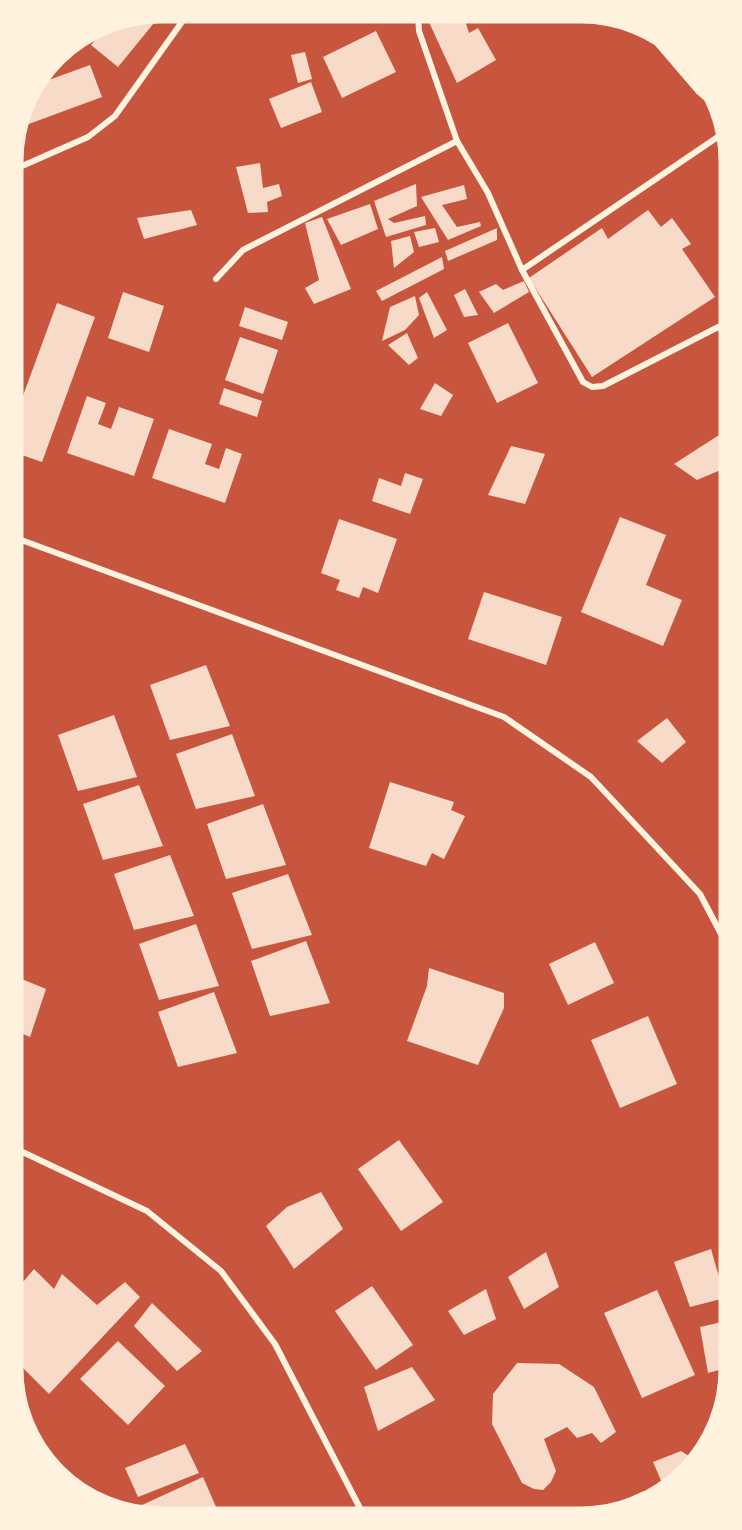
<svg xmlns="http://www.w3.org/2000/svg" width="742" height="1530" font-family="'Golos Text',sans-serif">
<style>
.building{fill:#f7dbc8}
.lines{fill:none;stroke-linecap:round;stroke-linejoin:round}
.minor{stroke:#fff3e0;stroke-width:6}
.rim{fill:none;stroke:#fff3e0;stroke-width:3}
</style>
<rect width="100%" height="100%" fill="#c8553d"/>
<!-- building -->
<g class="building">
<polygon points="163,12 118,67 91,45 110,22"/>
<polygon points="441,14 463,14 469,33 478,28 496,60 457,83 428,20"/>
<polygon points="376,31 396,72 342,98 323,57"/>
<polygon points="305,52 312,79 298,83 291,55"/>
<polygon points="90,65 102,97 18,128 28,95 35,85"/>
<polygon points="311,82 322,112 281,128 269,99"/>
<polygon points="260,163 263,188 279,184 282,196 267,202 268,212 248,213 236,167"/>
<polygon points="416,184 417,206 388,219 394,223 425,216 426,225 386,237 374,201"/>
<polygon points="464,185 467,199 442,205 457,227 480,222 481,226 448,240 421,197"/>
<polygon points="370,204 378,229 341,245 327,219"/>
<polygon points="191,210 197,225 144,239 137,218"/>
<polygon points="648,210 661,227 672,218 691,244 682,249 715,297 592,377 529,278 602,228 608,239"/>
<polygon points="322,217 351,289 314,304 305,288 319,280 305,223"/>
<polygon points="435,228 439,242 419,247 414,232"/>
<polygon points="497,228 497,240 448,261 445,251"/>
<polygon points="410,236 414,252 394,268 391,241"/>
<polygon points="442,257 444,269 382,301 376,291"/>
<polygon points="524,281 529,292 494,313 479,292 496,284 503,290"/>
<polygon points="465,289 478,315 464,317 454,295"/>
<polygon points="123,292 164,306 149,352 108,338"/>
<polygon points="427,292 447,330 434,338 419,298"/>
<polygon points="415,296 419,315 405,330 382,341 390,307"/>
<polygon points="57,303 95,317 42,462 13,452 13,423"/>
<polygon points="245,307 288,322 282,340 239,326"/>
<polygon points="508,323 538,383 497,403 468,343"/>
<polygon points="407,333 418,358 409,365 388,345"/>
<polygon points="240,337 278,350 263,394 225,380"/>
<polygon points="435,383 453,395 441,416 420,409"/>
<polygon points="224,388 262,401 257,417 219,404"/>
<polygon points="87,396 106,403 98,424 111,429 119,407 154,419 134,476 67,453"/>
<polygon points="730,428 730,466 697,480 674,464"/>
<polygon points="169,429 212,444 205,464 219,469 226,448 242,454 225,503 152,478"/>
<polygon points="511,446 545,454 525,504 488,495"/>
<polygon points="405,473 423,479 410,514 372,501 379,478 401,486"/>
<polygon points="620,517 666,535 646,585 682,600 663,646 581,612"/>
<polygon points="339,519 397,539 378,593 363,587 359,598 336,590 340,580 321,573"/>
<polygon points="484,592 562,617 546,665 468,639"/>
<polygon points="206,665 230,726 170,740 150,685"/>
<polygon points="114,715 137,777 78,791 58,735"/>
<polygon points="667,718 686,742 662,763 637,741"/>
<polygon points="232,734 255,796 196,809 176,754"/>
<polygon points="390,782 454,802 451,810 465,816 444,859 432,853 426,866 369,848"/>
<polygon points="139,785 163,846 103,860 83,804"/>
<polygon points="263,804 286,865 226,879 207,824"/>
<polygon points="170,855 194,916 134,930 114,874"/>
<polygon points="288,874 312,935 252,949 232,893"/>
<polygon points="196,924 219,986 159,1000 139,944"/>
<polygon points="306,941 330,1003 270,1016 251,961"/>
<polygon points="595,942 614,983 568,1005 549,964"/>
<polygon points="429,968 504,993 504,1008 478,1065 407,1041 427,986"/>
<polygon points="12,975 46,989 30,1037 12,1029"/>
<polygon points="214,992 237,1053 178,1067 158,1012"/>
<polygon points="648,1016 677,1084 620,1108 591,1040"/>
<polygon points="399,1140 443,1202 401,1231 358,1169"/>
<polygon points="321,1192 343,1229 294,1269 266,1226 287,1207"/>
<polygon points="711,1249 725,1298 690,1307 674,1262"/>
<polygon points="546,1252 559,1287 524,1309 508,1277"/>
<polygon points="34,1269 54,1289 62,1274 97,1305 125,1282 140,1297 49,1394 12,1357 12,1347 18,1338 12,1332 12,1295"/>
<polygon points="372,1286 413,1345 376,1370 335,1311"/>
<polygon points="486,1289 496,1319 464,1335 448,1311"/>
<polygon points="657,1290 695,1375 642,1398 604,1313"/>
<polygon points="152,1303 202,1351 177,1371 134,1326"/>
<polygon points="730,1320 730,1367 708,1373 700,1327"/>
<polygon points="118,1341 165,1386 128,1425 80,1379"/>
<polygon points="517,1363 559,1364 594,1387 616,1432 601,1443 592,1433 577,1438 567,1427 544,1439 556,1471 551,1482 543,1490 534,1489 522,1483 492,1424 493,1394"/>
<polygon points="412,1367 435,1400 378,1431 364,1387"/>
<polygon points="185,1444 199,1473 138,1497 125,1468"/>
<polygon points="681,1451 689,1456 690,1466 663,1485 653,1462"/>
<polygon points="203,1477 220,1516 147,1517 142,1505"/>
<polygon points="644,1491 647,1497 628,1510 599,1511"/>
</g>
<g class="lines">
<!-- minor -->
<g class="minor">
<polyline points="418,14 419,31 457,141 488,193 522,270 583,382 592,387 603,386 730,321"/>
<polyline points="651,36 699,92 719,109"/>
<polyline points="13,170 88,137 115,116 189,12"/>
<polyline points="522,270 725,132"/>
<polyline points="216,279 243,250 457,141"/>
<polyline points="13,537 504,717 591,777 700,894 730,951"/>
<polyline points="12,1147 147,1211 221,1271 275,1344 363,1514"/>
</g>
</g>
<!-- crop -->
<path d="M0 0H742V1530H0ZM161 22H581A139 139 0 0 1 720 161V1369A139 139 0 0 1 581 1508H161A139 139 0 0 1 22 1369V161A139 139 0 0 1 161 22Z" fill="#fff3e0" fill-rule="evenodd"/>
<path class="rim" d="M161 22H581A139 139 0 0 1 720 161V1369A139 139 0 0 1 581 1508H161A139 139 0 0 1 22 1369V161A139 139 0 0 1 161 22Z"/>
</svg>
